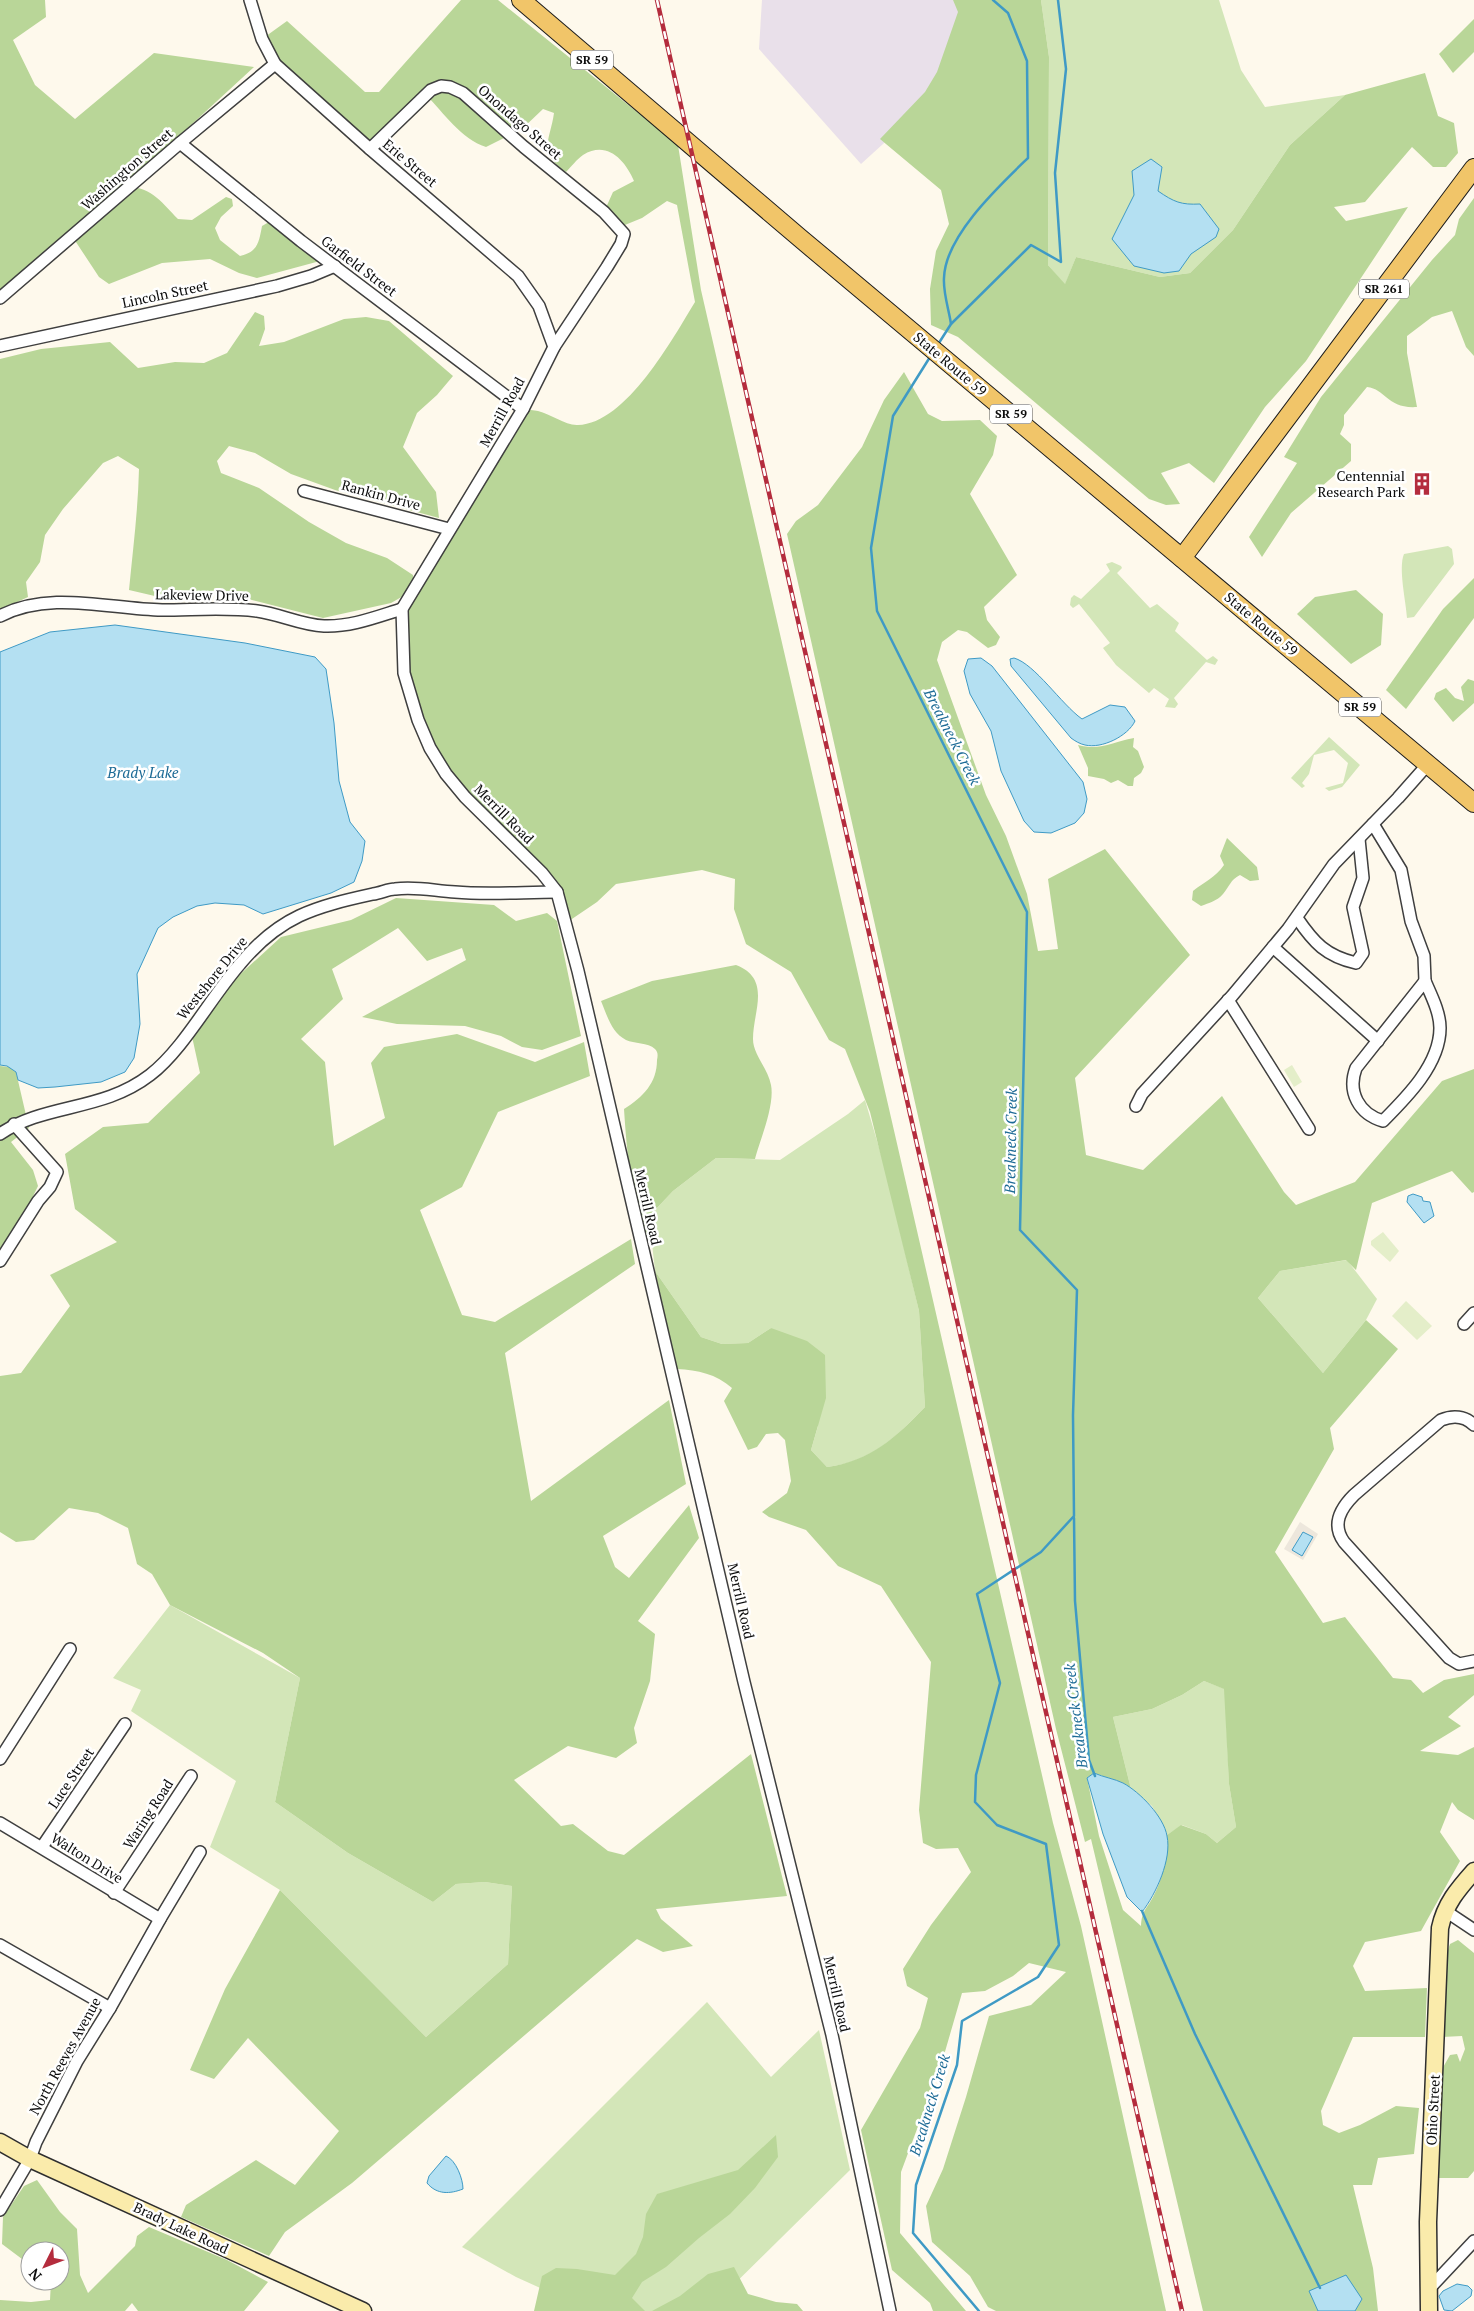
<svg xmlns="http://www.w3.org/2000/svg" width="1474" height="2311" font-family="'PT Serif',serif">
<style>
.industrial{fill:#e9e0ea}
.green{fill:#d3e6b8}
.forest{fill:#b9d698;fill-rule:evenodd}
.pitch{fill:#e4eec9}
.plaza{fill:#ede7dc}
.water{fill:#b4e0f2;stroke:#3f9ac5}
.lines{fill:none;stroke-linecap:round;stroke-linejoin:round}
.stream{stroke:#3f9ac5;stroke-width:2.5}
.street-casing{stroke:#3f3f3f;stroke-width:14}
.secondary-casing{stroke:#2e2e2e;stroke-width:19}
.primary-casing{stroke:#1d1d1d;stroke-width:20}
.street{stroke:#fff;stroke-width:11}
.secondary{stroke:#faebab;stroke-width:16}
.primary{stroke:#f1c569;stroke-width:18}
.rail-casing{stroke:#b42c3d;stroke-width:4.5}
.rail{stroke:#fff;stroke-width:2.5;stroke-dasharray:8;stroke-linecap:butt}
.labels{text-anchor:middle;stroke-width:5;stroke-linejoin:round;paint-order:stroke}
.shield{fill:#fff;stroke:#555;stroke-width:1}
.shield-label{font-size:12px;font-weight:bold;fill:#0c0c0c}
.street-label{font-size:14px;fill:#0c0c0c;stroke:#fff}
.poi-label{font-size:14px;fill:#0c0c0c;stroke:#fff;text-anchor:end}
.water-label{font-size:15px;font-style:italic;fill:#1d6b96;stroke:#fff}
</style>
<rect width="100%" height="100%" fill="#fef9ec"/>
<!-- industrial -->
<polygon class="industrial" points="762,0 960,0 964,9 939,93 861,164 759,49"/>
<!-- green -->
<g class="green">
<polygon points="1041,0 1219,0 1241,70 1265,107 1345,95 1290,145 1233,230 1190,273 1160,277 1076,257 1065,285 1048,265 1049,57"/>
<path d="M1448 546 1452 549 1454 564 1414 617 1407 618C1406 601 1398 568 1404 554Z"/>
<polygon points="1112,562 1121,566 1122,568 1117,573 1150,608 1157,604 1179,623 1175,631 1207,660 1213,656 1218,660 1215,665 1206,662 1174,698 1178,704 1175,708 1165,707 1169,699 1154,688 1149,693 1116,665 1103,648 1110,643 1079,604 1073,608 1070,605 1071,598 1074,595 1081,599 1110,571 1106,564"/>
<polygon points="1329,737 1360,765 1342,787 1329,791 1325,788 1343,783 1348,763 1334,750 1314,755 1309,774 1302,783 1305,786 1302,788 1291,778"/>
<path d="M865 1100 885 1168 919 1311 925 1407C896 1437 871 1462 827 1467L811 1450 818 1426 771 1328 748 1343 722 1344 701 1337 655 1271 650 1225 656 1209 673 1191 716 1158 780 1160 848 1114Z"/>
<polygon points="1347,1260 1377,1299 1366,1320 1323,1373 1258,1298 1280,1271"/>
<polygon points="170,1605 300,1678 275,1802 348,1853 433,1902 456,1884 485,1882 512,1886 508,1964 426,2037 280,1890 210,1847 236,1781 131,1711 141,1690 113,1678"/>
<polygon points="1204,1681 1225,1689 1229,1784 1236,1827 1217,1843 1206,1834 1182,1825 1167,1835 1152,1806 1131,1789 1113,1717 1152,1709 1182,1695"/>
<polygon points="707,2002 771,2077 819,2030 850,2170 707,2311 591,2311 516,2277 462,2247"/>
</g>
<!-- forest -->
<g class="forest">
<polygon points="0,0 45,0 46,17 13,40 35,85 75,119 154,53 254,67 52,253 0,294"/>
<path d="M461 0H498L678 145 701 290 1053 1823 1081 1926 1166 2311H996L988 2307 970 2276 932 2242 926 2206 943 2169 966 2097 989 2016 1031 2005 1066 1972 1029 1963 1013 1976 985 1991 962 1993 942 2062 901 2172 900 2233 966 2311H933L930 2303 892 2270 861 2130 920 2028 928 1998 907 1986 903 1969 931 1925 971 1872 958 1848 936 1849 923 1843 919 1810 931 1662 881 1586 838 1566 806 1530 769 1517 762 1512 787 1493 791 1481 785 1440 778 1433 766 1434 757 1447 748 1450 724 1401 732 1388C716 1374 698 1370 677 1369L655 1271 701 1337 722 1344 748 1343 771 1328 807 1341 825 1355 826 1398 811 1450 827 1467C871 1461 896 1437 925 1407L919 1311 870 1112 845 1049 829 1040 791 972 746 944 734 909 735 879 702 870 616 884 597 902 566 923 557 892 464 797 418 720 402 635 412 591 391 603 323 618 228 594 194 593 159 597 129 590C133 549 138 510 139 469L118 456 103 463 63 509 45 535 40 562 26 582 28 597 0 610V359L41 349 110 342 138 368 175 362 204 363 227 353 255 312 264 316 265 329 259 346 284 342 344 319 366 317 389 321 453 376 437 395 417 413 403 447 436 492 439 518 335 490 291 474 255 453 229 446 217 461 221 473 259 488 309 522 346 543 387 558 413 575V589L523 409C528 410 534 410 538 411 551 414 566 426 578 425 626 424 673 338 695 302L677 205 667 201 642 218 620 227 604 212 613 192 634 181C625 160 607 140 583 155 577 159 571 167 566 172 537 152 550 141 554 113L543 109 522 129 486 147C461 139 444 113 426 95L370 149 275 64 262 39 287 21 365 92H379Z"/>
<polygon points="953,0 1041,0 1049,57 1048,265 1065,284 1076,257 1160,277 1190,273 1233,230 1290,145 1345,95 1425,73 1438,116 1454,123 1458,153 1446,167 1433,167 1412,147 1365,202 1334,207 1346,221 1408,207 1306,361 1265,407 1214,483 1189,463 1161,473 1180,504 1166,505 1149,499 958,337 931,325 930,289 936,251 949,224 941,190 880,139 925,92 937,72 958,12"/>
<polygon points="1474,19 1474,52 1453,73 1439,54"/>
<path d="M129 187C152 187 163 204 178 219L192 220 226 197 232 199 233 206 221 217 215 228 220 240 240 256C258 252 259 242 262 226L269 222 320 261 257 278 239 273 210 259 162 263 109 284 99 277 72 236Z"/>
<path d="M1474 198V356L1466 347 1452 311 1432 317 1407 336V353L1417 407C1387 409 1386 389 1367 387L1344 415V425L1340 434 1351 444V461L1291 513 1262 557 1249 537 1297 463 1284 457 1321 397 1432 260 1455 235 1459 219Z"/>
<path d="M904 372 928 414 942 421 980 420 997 436 993 455 970 494 1017 575 984 607 987 620 1000 637 996 645 988 648 967 632 958 630 942 642 937 660 986 795 1006 836 1027 894 1038 951 1058 949 1048 879 1105 849 1190 955 1075 1078 1086 1155 1143 1170 1222 1096 1284 1192 1296 1205 1355 1182 1442 1081 1474 1069V1192L1472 1193 1452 1171 1372 1203 1356 1270 1346 1260 1280 1271 1258 1298 1323 1373 1366 1320 1398 1349 1330 1428 1334 1449 1275 1552 1323 1623 1345 1617 1393 1678 1411 1680 1423 1693 1444 1680 1474 1674V1695L1448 1717 1461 1726 1420 1751 1458 1755 1474 1747V1820L1458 1810 1452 1802 1440 1832 1460 1861 1421 1931 1365 1942 1353 1966 1365 1991 1427 1988 1425 2037H1353L1321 2111 1323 2125 1339 2133 1360 2125 1396 2106 1419 2108 1414 2154 1378 2158 1372 2185H1353L1373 2268 1378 2311H1203L1091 1839 1085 1842 1056 1729 787 534 796 521 818 505 862 447 884 400ZM1204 1681 1224 1689 1229 1784 1236 1827 1217 1843 1206 1834 1181 1825 1167 1835C1168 1855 1163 1879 1153 1897 1146 1910 1142 1910 1141 1926L1123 1910 1099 1836 1087 1778 1094 1773 1123 1783 1131 1789 1113 1717 1152 1709 1182 1695Z"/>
<polygon points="1474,578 1474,618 1406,709 1386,690 1443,609"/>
<polygon points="1356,590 1383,614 1381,645 1351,664 1297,614 1315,597"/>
<polygon points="1468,679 1474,681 1474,703 1453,722 1434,699 1436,693 1446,688 1455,698 1464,701 1461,687"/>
<path d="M1134 738 1133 747 1138 751 1144 767 1141 773 1134 778 1133 786H1128L1118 780 1111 783 1104 779 1088 776V768L1078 745C1101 751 1111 742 1134 738Z"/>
<path d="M1227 838 1257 867 1259 880 1250 881 1240 875C1230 880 1230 886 1223 894 1217 901 1209 903 1201 906L1192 900 1193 891C1204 882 1215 878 1224 865L1220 856Z"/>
<polygon points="396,898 494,905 516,921 547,913 557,921 581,1036 542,1050 522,1047 501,1036 465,1026 397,1024 362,1017 466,960 462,948 427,961 398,928 332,969 343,999 301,1039 325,1062 334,1146 385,1118 371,1063 384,1047 457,1034 535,1062 584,1042 590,1076 498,1112 462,1187 420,1210 462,1315 495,1322 631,1239 635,1264 505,1353 531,1501 669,1400 686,1484 603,1536 615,1567 629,1578 689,1505 699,1538 638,1621 655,1634 650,1681 634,1728 637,1743 616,1758 568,1746 514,1780 561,1826 573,1824 608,1851 624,1855 751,1754 787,1896 656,1909 661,1919 693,1946 663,1952 637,1939 352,2183 285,2232 269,2256 181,2217 186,2205 256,2160 295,2185 339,2131 248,2038 214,2079 190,2070 225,1989 280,1890 426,2037 508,1964 512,1886 485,1882 456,1884 433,1902 348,1853 275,1802 300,1678 263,1653 170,1605 152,1574 137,1564 128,1528 98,1513 69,1508 34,1540 16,1542 0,1532 0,1376 21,1373 70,1306 50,1275 117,1242 75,1209 65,1154 103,1127 148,1123 200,1073 191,1032 224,989 281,937 351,920"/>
<path d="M736 965C772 979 753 1011 753 1039 753 1055 768 1068 771 1085 775 1105 760 1140 755 1159L716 1158 673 1191 656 1209 650 1225 651 1245C631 1203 627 1154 624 1109 643 1097 657 1083 657 1060 658 1055 658 1052 655 1049 648 1042 634 1044 626 1040 611 1032 607 1015 601 1001L652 981Z"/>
<polygon points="0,1066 9,1067 16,1072 29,1128 11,1142 33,1170 38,1186 19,1225 0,1252"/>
<polygon points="1458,1940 1474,1953 1474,2171 1468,2178 1439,2178 1435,2176 1441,2071 1450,2055 1457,2054 1460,2062 1465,2049 1462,2036 1442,2037 1444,1961 1450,1944"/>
<polygon points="776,2135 778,2157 755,2188 730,2214 699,2238 666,2267 642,2282 632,2298 645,2311 534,2311 542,2276 556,2268 577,2269 615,2275 636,2254 643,2237 646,2214 657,2194 738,2170"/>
<polygon points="37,2180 60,2212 77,2229 80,2275 88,2293 135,2246 137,2236 149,2227 227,2260 268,2282 244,2311 138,2311 132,2303 125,2311 0,2311 0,2300 31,2302 50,2300 51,2281 60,2281 60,2251 30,2251 30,2265 2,2244 3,2217 24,2186"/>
<polygon points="734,2267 748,2294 776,2302 797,2304 803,2311 652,2311 680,2296 708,2274"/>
</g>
<!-- pitch -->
<g class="pitch">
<polygon points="1292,1065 1302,1082 1294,1087 1284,1070"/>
<polygon points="1383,1232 1399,1251 1390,1262 1371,1245 1371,1241"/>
<polygon points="1406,1301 1432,1326 1417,1340 1392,1316"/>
</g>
<!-- plaza -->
<polygon class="plaza" points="1300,1522 1318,1534 1303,1560 1284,1549"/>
<!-- water -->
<g class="water">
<path d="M1151 159 1162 167 1158 191C1174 202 1181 205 1200 204L1219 229 1216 237 1191 254 1179 271 1164 273 1134 266 1112 239 1134 195 1132 171Z"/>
<polygon points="115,625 245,643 315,657 326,669 334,723 339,781 350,822 365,841 362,861 354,882 331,893 263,914 244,905 215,903 197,906 173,917 158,928 137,974 140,1024 134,1058 125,1072 101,1082 55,1087 38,1088 18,1080 16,1072 7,1066 0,1065 0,652 50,632"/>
<polygon points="981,658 992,666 1083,782 1087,799 1084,813 1075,823 1051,833 1034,832 1024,821 1001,771 991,731 970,694 964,671 968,659"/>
<path d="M1014 658C1035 664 1061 704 1082 719L1110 705 1125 707 1135 721C1128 736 1102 749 1085 745 1080 744 1075 741 1071 738L1011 666 1010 659Z"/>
<polygon points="1413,1194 1422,1197 1423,1201 1430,1202 1434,1216 1424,1223 1407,1202 1408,1196"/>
<polygon points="1303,1532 1313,1537 1302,1556 1292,1550"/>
<path d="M1094 1773C1103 1777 1115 1779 1123 1783 1140 1792 1164 1817 1167 1836 1172 1859 1156 1894 1142 1912L1127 1897 1103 1834 1087 1778Z"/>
<path d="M446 2156C456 2160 463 2179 463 2189 450 2194 437 2195 427 2183L429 2176Z"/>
<polygon points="1346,2275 1362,2299 1355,2311 1318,2311 1309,2291"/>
<polygon points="1457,2284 1468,2286 1472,2290 1471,2296 1452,2311 1444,2310 1439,2296 1443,2291"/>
</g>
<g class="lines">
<!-- stream -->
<g class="stream">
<path d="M951 324C949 310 943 293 944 278 945 236 999 186 1028 158L1027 61 1008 13 993 0"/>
<polyline points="937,346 951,324 1031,245 1061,262 1055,173 1066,69 1058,0"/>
<polyline points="930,357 893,416 871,548 877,611 1027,912 1020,1230 1077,1290 1073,1415 1074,1516 1041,1552 977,1594 1000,1683 976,1775 975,1802 997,1825 1046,1844 1059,1945 1038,1977 962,2021 957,2065 916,2185 913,2233 979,2311"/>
<polyline points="1074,1518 1075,1601 1089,1760 1095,1776"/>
<polyline points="1142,1911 1195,2034 1320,2288"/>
</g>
<defs>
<g id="street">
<polyline points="250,0 262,39 275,64 370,149 518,276 539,306 554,347"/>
<polyline points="180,143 301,241 523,409"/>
<polyline points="370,149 431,90 441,86 450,87 463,93 524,147 604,212 624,234 621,244 607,267 554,347 523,409 402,609 404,673 418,720 430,748 446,774 465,797 542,873 557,892 578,971 744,1682 832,2035 890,2311"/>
<polyline points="0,298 180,143 275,64"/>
<polyline points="0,346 277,286 311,276 335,266"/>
<polyline points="304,491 449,529"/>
<path d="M0 616C50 590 109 609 162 610 194 610 225 607 257 611 280 614 301 625 324 626 351 627 376 617 402 609"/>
<polyline points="1373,824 1401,870 1411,921 1424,956 1425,981"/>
<path d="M1297 918C1314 943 1326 956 1356 963L1363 953 1353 907 1363 878 1359 839"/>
<polyline points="1273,947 1378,1041"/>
<path d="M1425 981C1431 995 1440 1012 1440 1028 1440 1064 1407 1097 1383 1121 1359 1114 1347 1092 1356 1068Z"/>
<polyline points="1228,1000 1309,1129"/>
<polyline points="1136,1106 1142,1094 1232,996 1288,929 1334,864 1398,798 1428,764"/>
<path d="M0 1134C45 1103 102 1112 150 1075 183 1050 211 997 240 964 280 916 314 907 373 894 381 893 388 889 395 889 416 886 435 891 455 892 489 895 524 892 557 892"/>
<polyline points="0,1261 38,1201 50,1187 57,1172 14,1124"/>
<polyline points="1464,1324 1474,1313"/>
<path d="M1474 1425C1465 1416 1453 1415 1441 1420L1354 1495C1341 1508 1331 1524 1344 1542L1449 1658 1459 1664 1474 1661"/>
<polyline points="0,1759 70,1649"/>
<polyline points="0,1823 160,1919"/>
<polyline points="42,1847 125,1724"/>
<polyline points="114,1893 191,1776"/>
<polyline points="1444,1910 1474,1930"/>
<polyline points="0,1945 110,2008"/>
<polyline points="0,2210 30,2159 36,2142 77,2061 110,2008 160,1919 200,1852"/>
<polyline points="1428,2290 1474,2241"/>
</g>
<g id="secondary">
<polyline points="0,2142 30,2159 363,2311"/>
<path d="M1429 2311 1428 2222 1440 1928C1445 1904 1458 1889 1474 1871"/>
</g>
<g id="primary">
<polyline points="521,0 800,238 1474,803"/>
<polyline points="1182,558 1474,168"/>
</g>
</defs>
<!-- street casing -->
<use href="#street" class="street-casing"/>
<!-- secondary casing -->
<use href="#secondary" class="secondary-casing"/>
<!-- primary casing -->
<use href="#primary" class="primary-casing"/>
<!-- street -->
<use href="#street" class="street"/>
<!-- secondary -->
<use href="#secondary" class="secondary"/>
<!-- primary -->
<use href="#primary" class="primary"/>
<defs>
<polyline id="rail" points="657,0 1182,2311"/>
</defs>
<!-- rail casing -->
<use href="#rail" class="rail-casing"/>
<!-- rail -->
<use href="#rail" class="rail"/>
</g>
<!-- icons -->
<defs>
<symbol id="building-bare" viewBox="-9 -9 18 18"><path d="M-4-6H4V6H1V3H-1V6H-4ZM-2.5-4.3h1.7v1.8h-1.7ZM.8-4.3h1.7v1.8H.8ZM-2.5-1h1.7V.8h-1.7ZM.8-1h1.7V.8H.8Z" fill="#b42c3d" stroke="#fff" stroke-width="2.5" paint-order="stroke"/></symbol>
</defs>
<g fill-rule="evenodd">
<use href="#building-bare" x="1406" y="468" width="32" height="32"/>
</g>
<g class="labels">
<!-- shield labels -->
<g class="shield">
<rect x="571" y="50.5" width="42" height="19" rx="4"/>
<rect x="1359" y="279.5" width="50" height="19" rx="4"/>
<rect x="990" y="404.5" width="42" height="19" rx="4"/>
<rect x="1339" y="697.5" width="42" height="19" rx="4"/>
</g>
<g class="shield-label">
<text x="592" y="64">SR 59</text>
<text x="1384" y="293">SR 261</text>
<text x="1011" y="418">SR 59</text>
<text x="1360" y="711">SR 59</text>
</g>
<!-- street labels -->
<g class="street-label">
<text transform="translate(520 122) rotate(41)" y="5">Onondago Street</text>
<text transform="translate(410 163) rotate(40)" y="5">Erie Street</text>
<text transform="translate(127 169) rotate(-41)" y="5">Washington Street</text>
<text transform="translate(359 266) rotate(37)" y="5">Garfield Street</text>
<text transform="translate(165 294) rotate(-12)" y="5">Lincoln Street</text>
<text transform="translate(950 364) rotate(40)" y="5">State Route 59</text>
<text transform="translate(502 412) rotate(-61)" y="5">Merrill Road</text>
<text transform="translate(381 495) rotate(15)" y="5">Rankin Drive</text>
<text transform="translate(202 595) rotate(1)" y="5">Lakeview Drive</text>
<text transform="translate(1261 624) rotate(40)" y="5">State Route 59</text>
<text transform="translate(504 814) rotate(45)" y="5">Merrill Road</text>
<text transform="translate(212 978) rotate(-51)" y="5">Westshore Drive</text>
<text transform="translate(648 1207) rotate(77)" y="5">Merrill Road</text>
<text transform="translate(741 1601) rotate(77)" y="5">Merrill Road</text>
<text transform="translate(71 1778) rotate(-56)" y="5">Luce Street</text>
<text transform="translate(148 1814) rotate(-57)" y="5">Waring Road</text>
<text transform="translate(87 1858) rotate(32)" y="5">Walton Drive</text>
<text transform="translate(837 1994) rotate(77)" y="5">Merrill Road</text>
<text transform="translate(65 2056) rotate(-61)" y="5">North Reeves Avenue</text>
<text transform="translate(1433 2110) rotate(-87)" y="5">Ohio Street</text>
<text transform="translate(181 2228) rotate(25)" y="5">Brady Lake Road</text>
</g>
<!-- poi labels -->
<g class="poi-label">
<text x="1405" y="481">Centennial<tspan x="1405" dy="16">Research Park</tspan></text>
</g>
<!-- water labels -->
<g class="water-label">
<text transform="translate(952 737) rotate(63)" y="5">Breakneck Creek</text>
<text x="143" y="778">Brady Lake</text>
<text transform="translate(1011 1141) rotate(-89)" y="5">Breakneck Creek</text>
<text transform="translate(1076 1716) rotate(-97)" y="5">Breakneck Creek</text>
<text transform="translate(930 2105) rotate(-73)" y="5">Breakneck Creek</text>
</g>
</g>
<!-- north arrow -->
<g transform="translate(45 2266) rotate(228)"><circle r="24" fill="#ffffff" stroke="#9e9e9e"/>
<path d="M0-4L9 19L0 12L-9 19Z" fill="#b42c3d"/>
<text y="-8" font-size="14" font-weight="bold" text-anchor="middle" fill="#0c0c0c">N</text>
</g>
</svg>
